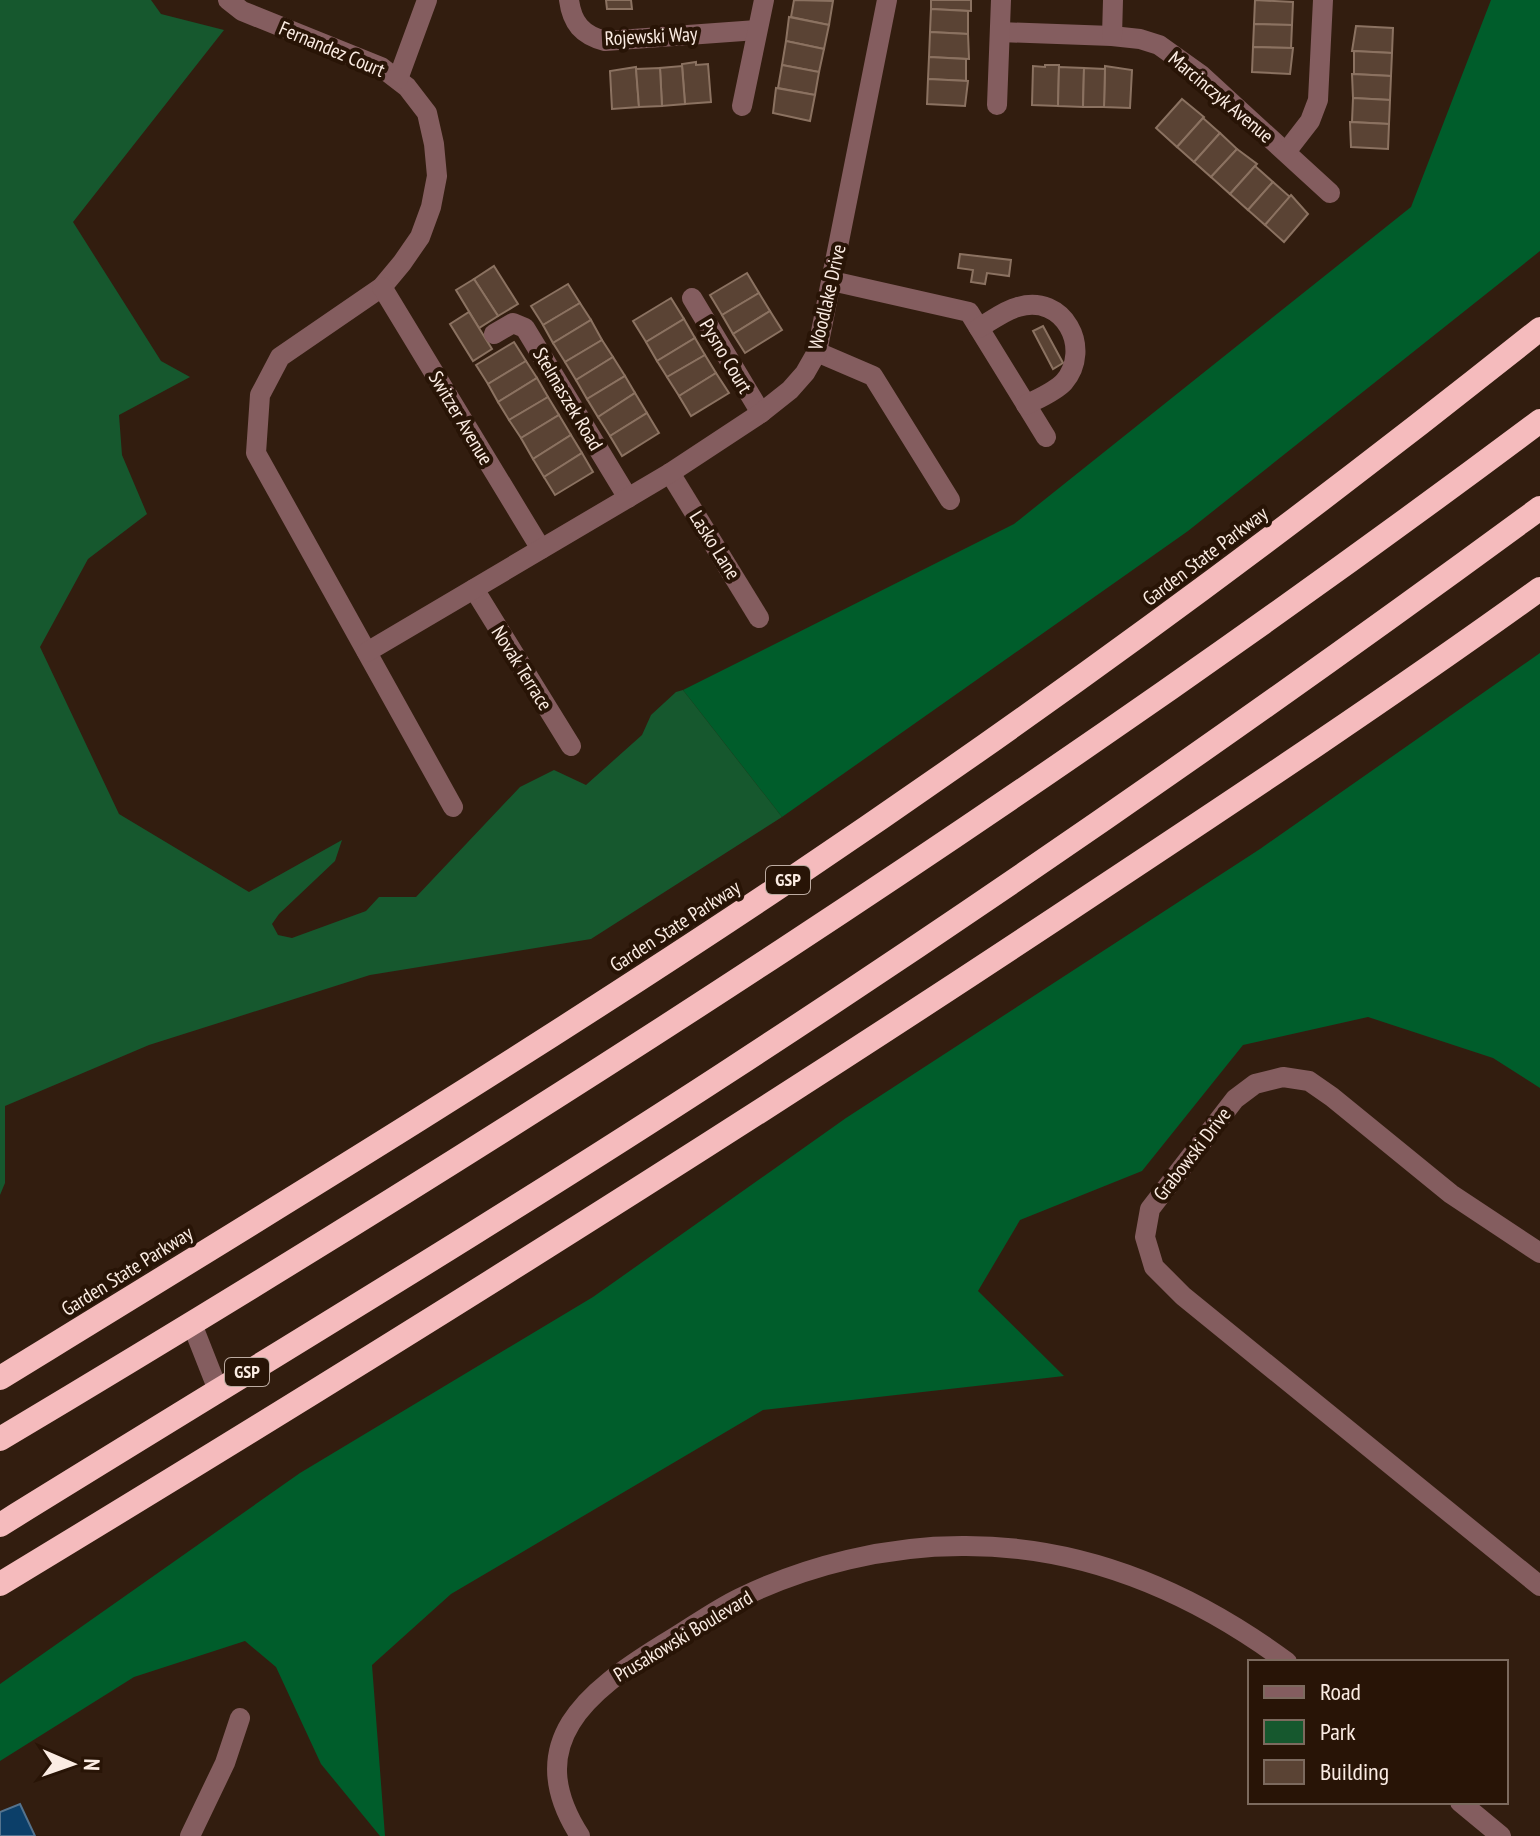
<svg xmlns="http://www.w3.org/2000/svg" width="1540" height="1836" font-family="'PT Sans Narrow',sans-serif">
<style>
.green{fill:#16582e}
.forest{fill:#005d2b}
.water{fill:#0c3f69;stroke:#54738e;stroke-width:2}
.building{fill:#5a4334;stroke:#8b7261;stroke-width:2}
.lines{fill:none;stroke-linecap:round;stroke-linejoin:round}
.minor{stroke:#845d5f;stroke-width:20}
.highway{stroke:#f5bbbd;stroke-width:24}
.labels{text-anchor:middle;stroke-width:8;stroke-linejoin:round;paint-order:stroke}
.shield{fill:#281406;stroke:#bcaba1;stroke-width:2}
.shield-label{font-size:18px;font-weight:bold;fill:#fbece3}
.street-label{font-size:20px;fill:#fbece3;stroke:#281406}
</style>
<rect width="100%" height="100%" fill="#321d0f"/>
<!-- green -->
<polygon class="green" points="0,0 151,0 161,14 224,30 73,222 161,361 190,377 119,415 122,455 147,514 88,559 40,647 119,814 249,892 342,840 335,861 279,914 272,924 278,935 292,938 366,911 379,897 416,897 520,787 554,770 586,785 642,735 651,715 676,692 683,690 782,817 591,939 370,975 149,1045 5,1106 5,1183 0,1195"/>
<!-- forest -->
<g class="forest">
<polygon points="1491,0 1540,0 1540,251 1188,531 782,817 683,690 1014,524 1411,207"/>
<polygon points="1540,653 1540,1088 1493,1058 1368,1017 1243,1045 1142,1171 1020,1220 978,1291 1064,1376 763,1410 451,1594 372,1665 385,1836 380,1836 321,1764 276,1667 245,1641 134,1677 0,1761 0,1684 300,1473 593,1297 846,1118 1260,849"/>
</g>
<!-- water -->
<polygon class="water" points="20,1804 35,1836 0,1836 0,1812"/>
<!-- building -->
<g class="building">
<polygon points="606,0 631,0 632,9 607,9"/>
<polygon points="794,0 833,1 829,25 791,17"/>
<polygon points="931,0 971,0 971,11 931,9"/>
<polygon points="1255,0 1293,2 1292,25 1254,24"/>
<polygon points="931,9 968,11 968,34 930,32"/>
<polygon points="789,17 829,25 824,49 786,41"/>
<polygon points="1254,24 1292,25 1291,48 1253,47"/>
<polygon points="1356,26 1393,28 1392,53 1352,51"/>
<polygon points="930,32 968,34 969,59 929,57"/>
<polygon points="786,41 824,49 819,72 782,65"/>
<polygon points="1253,47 1293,48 1290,74 1252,72"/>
<polygon points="1354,51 1392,53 1391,76 1354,74"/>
<polygon points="929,57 966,59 966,81 928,79"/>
<polygon points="696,62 696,65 708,64 711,102 685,104 682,64"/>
<polygon points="782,65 819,72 815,95 778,88"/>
<polygon points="1045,65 1059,65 1058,106 1032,105 1033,66 1045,67"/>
<polygon points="682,66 685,104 662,106 660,68"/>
<polygon points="1105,66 1132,70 1130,108 1104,107"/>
<polygon points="636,67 639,107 612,109 610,71"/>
<polygon points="1059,67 1084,68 1083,107 1058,106"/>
<polygon points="660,68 662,106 639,107 636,69"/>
<polygon points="1084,68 1105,69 1104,107 1083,107"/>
<polygon points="1352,74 1391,76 1390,100 1353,98"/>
<polygon points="928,79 968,81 965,106 927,104"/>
<polygon points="776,88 815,95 810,121 773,113"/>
<polygon points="1353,98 1390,100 1389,124 1352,122"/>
<polygon points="1182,99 1204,117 1177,147 1156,128"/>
<polygon points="1203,118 1220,133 1194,162 1177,147"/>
<polygon points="1350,122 1389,124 1388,149 1351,147"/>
<polygon points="1220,133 1237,149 1211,177 1194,162"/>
<polygon points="1237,149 1257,164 1230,194 1211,177"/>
<polygon points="1255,166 1273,182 1248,210 1230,194"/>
<polygon points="1273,182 1290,197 1265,225 1248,210"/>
<polygon points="1291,195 1308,214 1284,242 1265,225"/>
<polygon points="960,254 1011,260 1009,276 987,273 985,284 971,282 973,270 958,268"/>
<polygon points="494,266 518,304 498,316 474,279"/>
<polygon points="747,273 759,293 722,315 710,295"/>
<polygon points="474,279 498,316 479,328 456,290"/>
<polygon points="568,284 580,303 543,325 531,306"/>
<polygon points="759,293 770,311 733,334 722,315"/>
<polygon points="671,298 684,319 646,342 633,321"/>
<polygon points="580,303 591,320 553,343 543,325"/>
<polygon points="770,311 782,330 745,353 733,334"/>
<polygon points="469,312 492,349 473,361 450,324"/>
<polygon points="684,319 695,338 657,361 646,342"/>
<polygon points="591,320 602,340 565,362 553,343"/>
<polygon points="1043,326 1063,363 1053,369 1033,331"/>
<polygon points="695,338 705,355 667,377 657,361"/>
<polygon points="602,340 613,357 576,380 565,362"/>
<polygon points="514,342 526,361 488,384 476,365"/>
<polygon points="705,355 716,373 679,396 667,377"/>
<polygon points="613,357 625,376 587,399 576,380"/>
<polygon points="526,361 537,378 498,402 488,384"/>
<polygon points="716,373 729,393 691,416 679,396"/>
<polygon points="625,376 635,393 598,417 587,399"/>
<polygon points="537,378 548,397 509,420 498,402"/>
<polygon points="635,393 647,413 610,436 598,417"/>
<polygon points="548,397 559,415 521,438 509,420"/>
<polygon points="647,413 659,433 622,456 610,436"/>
<polygon points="559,415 571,435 533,459 521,438"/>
<polygon points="571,435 582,453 544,477 533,459"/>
<polygon points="582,453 593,472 555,495 544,477"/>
</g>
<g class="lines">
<!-- minor -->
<g class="minor">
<polyline points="228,0 242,11 381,67 407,87 427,113 434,144 437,176 431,207 420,237 402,263 382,287 280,357 260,395 256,453 453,807"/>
<path d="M569 0C572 23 582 35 605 41L757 30"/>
<polyline points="1000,32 1112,36 1140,39 1159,45 1201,75 1330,193"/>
<polyline points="1112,36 1113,0"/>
<polyline points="398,79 427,0"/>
<polyline points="997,105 1001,0"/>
<polyline points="742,106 764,0"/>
<polyline points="1286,152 1310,121 1318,100 1323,0"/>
<polyline points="832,281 969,312 1046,437"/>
<polyline points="382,287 541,549"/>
<polyline points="692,298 761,413"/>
<path d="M979 328C991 321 1005 310 1018 307 1063 293 1093 348 1064 382 1055 392 1037 399 1026 405"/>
<polyline points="494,334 513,323 525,328 628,498"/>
<polyline points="817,352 873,376 950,500"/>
<polyline points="670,473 759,618"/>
<polyline points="474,589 571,746"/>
<polyline points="367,652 670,473 761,413 790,390 805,373 817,352 887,0"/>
<polyline points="1540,1253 1451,1194 1332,1097 1309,1081 1283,1077 1255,1084 1235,1099 1150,1209 1145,1237 1154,1267 1183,1296 1540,1586"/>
<polyline points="192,1324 218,1390"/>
<polyline points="1460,1802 1501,1836"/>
<polyline points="190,1836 225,1763 240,1718"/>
<path d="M580 1836C520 1743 588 1691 662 1645 688 1630 713 1611 740 1598 808 1565 887 1546 962 1546 1084 1545 1191 1591 1287 1662"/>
</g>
<!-- highway -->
<g class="highway">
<path d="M0 1378C264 1216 528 1055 785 883 1044 709 1296 524 1540 329"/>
<path d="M0 1439C529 1123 1047 790 1540 421"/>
<path d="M0 1525C242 1375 486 1229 724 1074 1002 893 1273 704 1540 508"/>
<path d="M0 1584C368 1361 732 1134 1091 895 1242 795 1393 695 1540 589"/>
</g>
</g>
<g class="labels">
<!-- shield labels -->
<g class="shield">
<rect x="766" y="866" width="44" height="28" rx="6"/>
<rect x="225" y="1358" width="44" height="28" rx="6"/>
</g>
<g class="shield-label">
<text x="788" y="886">GSP</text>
<text x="247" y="1378">GSP</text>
</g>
<!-- street labels -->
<g class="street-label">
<text transform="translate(651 36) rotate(-3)" y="7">Rojewski Way</text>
<text transform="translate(332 49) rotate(23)" y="7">Fernandez Court</text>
<text transform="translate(1221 97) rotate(40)" y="7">Marcinczyk Avenue</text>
<text transform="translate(827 297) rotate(-77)" y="7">Woodlake Drive</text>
<text transform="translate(726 356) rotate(59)" y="7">Pysno Court</text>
<text transform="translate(568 399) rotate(59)" y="7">Stelmaszek Road</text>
<text transform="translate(461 418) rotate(59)" y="7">Switzer Avenue</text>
<text transform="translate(715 545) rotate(58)" y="7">Lasko Lane</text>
<text transform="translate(1205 556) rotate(-37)" y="7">Garden State Parkway</text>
<text transform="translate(522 668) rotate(58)" y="7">Novak Terrace</text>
<text transform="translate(675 926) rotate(-33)" y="7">Garden State Parkway</text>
<text transform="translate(1192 1154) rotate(-52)" y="7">Grabowski Drive</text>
<text transform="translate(127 1271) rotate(-32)" y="7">Garden State Parkway</text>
<text transform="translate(683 1636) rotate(-31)" y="7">Prusakowski Boulevard</text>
</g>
</g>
<!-- legend -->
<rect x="1248" y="1660" width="260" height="144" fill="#281406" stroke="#7c6a5e" stroke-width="2"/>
<rect x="1264" y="1686" width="40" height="12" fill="#845d5f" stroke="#7c6a5e" stroke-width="2"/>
<text x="1320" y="1700" font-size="24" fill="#fbece3">Road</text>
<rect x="1264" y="1720" width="40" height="24" fill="#16582e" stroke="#7c6a5e" stroke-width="2"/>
<text x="1320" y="1740" font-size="24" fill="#fbece3">Park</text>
<rect x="1264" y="1760" width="40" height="24" fill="#5a4334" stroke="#7c6a5e" stroke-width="2"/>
<text x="1320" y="1780" font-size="24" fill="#fbece3">Building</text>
<!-- north arrow -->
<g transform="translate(72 1764) rotate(92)" stroke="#281406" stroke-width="6" paint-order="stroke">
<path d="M0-6L14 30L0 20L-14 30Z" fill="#fbece3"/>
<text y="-12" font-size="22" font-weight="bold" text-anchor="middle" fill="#fbece3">N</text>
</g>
</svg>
